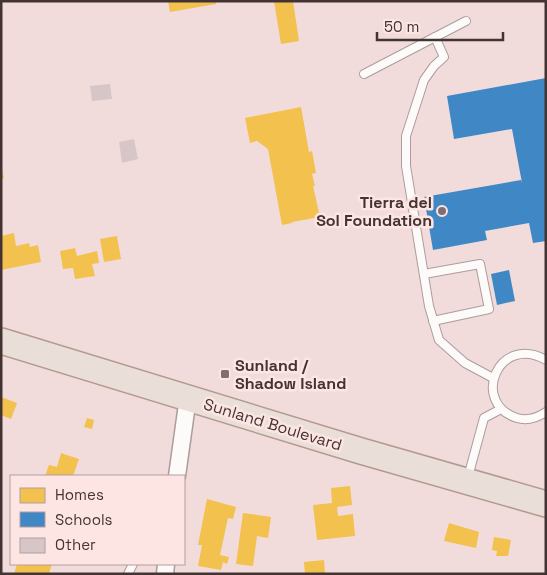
<svg xmlns="http://www.w3.org/2000/svg" width="547" height="575" font-family="'Space Grotesk',sans-serif">
<style>
.homes{fill:#f2c14e}
.schools{fill:#3f88c5}
.building{fill:#d7c6c8}
.lines{fill:none;stroke-linecap:round;stroke-linejoin:round}
.service-casing{stroke:#ac9c9b;stroke-width:10}
.minor-casing{stroke:#ac9c9b;stroke-width:19}
.primary-casing{stroke:#b29a8f;stroke-width:28}
.service{stroke:#fdfafa;stroke-width:8}
.minor{stroke:#fdfafa;stroke-width:16}
.primary{stroke:#eadfd8;stroke-width:25}
.poi-dot{fill:#806f6e;stroke:#fde5e3;stroke-width:2}
.labels{text-anchor:middle;stroke-width:5;stroke-linejoin:round;paint-order:stroke}
.poi-label{font-size:16px;font-weight:bold;fill:#433433;stroke:#fde5e3;text-anchor:end}
.street-label{font-size:16px;fill:#433433;stroke:#fde5e3}
</style>
<rect width="100%" height="100%" fill="#f1dcdb"/>
<!-- homes -->
<g class="homes">
<polygon points="168,1 216,1 216,4 170,12"/>
<polygon points="274,1 293,1 299,41 281,44"/>
<polygon points="301,107 309,152 312,151 316,173 312,174 315,186 313,186 320,217 292,222 292,223 282,225 268,149 257,141 250,143 245,118"/>
<polygon points="1,167 4,178 1,179"/>
<polygon points="14,233 16,246 29,243 30,247 38,245 41,262 1,270 1,236"/>
<polygon points="117,236 121,259 104,262 100,239"/>
<polygon points="75,248 77,256 97,251 99,263 92,264 95,276 75,279 73,268 63,269 60,251"/>
<polygon points="1,397 17,403 11,419 1,415"/>
<polygon points="87,418 94,420 92,429 84,427"/>
<polygon points="61,453 79,459 73,476 45,476 49,465 57,467"/>
<polygon points="350,486 352,505 337,507 338,516 353,514 355,536 317,540 313,505 332,503 331,488"/>
<polygon points="207,499 236,507 233,519 228,518 220,555 229,557 227,564 223,562 221,570 198,566 202,545 198,545"/>
<polygon points="243,513 271,517 268,538 257,536 253,566 236,564"/>
<polygon points="449,523 479,532 476,548 444,541"/>
<polygon points="494,537 511,540 508,556 496,556 497,551 492,550"/>
<polygon points="324,560 325,574 305,574 304,562"/>
<polygon points="17,564 52,564 49,574 14,574"/>
</g>
<!-- schools -->
<g class="schools">
<polygon points="546,78 546,241 533,243 529,223 485,231 487,240 433,250 424,197 521,180 522,183 512,129 454,139 447,96"/>
<polygon points="509,270 515,301 497,305 491,274"/>
</g>
<!-- building -->
<g class="building">
<polygon points="110,84 112,99 92,101 90,86"/>
<polygon points="134,139 138,159 122,163 119,142"/>
</g>
<g class="lines">
<defs>
<g id="service">
<polyline points="435,37 444,57 434,66 424,80 406,136 406,166 429,306 439,340 465,363 493,378"/>
<polyline points="364,74 466,21"/>
<polyline points="424,274 480,264 489,309 433,321"/>
<path d="M546 360C498 333 470 403 517 418 527 421 537 418 546 412"/>
<polyline points="468,477 484,418 501,409"/>
<polyline points="128,574 133,564"/>
</g>
<g id="minor">
<polyline points="177,476 188,397"/>
<polyline points="165,574 166,564"/>
</g>
<polyline id="primary" points="1,341 361,451 546,504"/>
</defs>
<!-- service casing -->
<use href="#service" class="service-casing"/>
<!-- minor casing -->
<use href="#minor" class="minor-casing"/>
<!-- primary casing -->
<use href="#primary" class="primary-casing"/>
<!-- service -->
<use href="#service" class="service"/>
<!-- minor -->
<use href="#minor" class="minor"/>
<!-- primary -->
<use href="#primary" class="primary"/>
</g>
<!-- markers -->
<g class="poi-dot">
<circle cx="442" cy="211" r="5"/>
<rect x="220" y="369" width="10" height="10" rx="2.5"/>
</g>
<g class="labels">
<!-- poi labels -->
<g class="poi-label">
<text x="432" y="208">Tierra del<tspan x="432" dy="18">Sol Foundation</tspan></text>
<text x="235" y="371" text-anchor="start">Sunland /<tspan x="235" dy="18">Shadow Island</tspan></text>
</g>
<!-- street labels -->
<g class="street-label">
<text transform="translate(273 424) rotate(17)" y="6">Sunland Boulevard</text>
</g>
</g>
<!-- border -->
<rect width="547" height="575" fill="none" stroke="#433433" stroke-width="5"/>
<!-- legend -->
<rect x="10" y="475" width="175" height="90" fill="#fde5e3" stroke="#b39e9d"/>
<rect x="20" y="488" width="25" height="15" fill="#f2c14e" stroke="#b39e9d"/>
<text x="55" y="500" font-size="15" fill="#433433">Homes</text>
<rect x="20" y="512" width="25" height="15" fill="#3f88c5" stroke="#b39e9d"/>
<text x="55" y="525" font-size="15" fill="#433433">Schools</text>
<rect x="20" y="538" width="25" height="15" fill="#d7c6c8" stroke="#b39e9d"/>
<text x="55" y="550" font-size="15" fill="#433433">Other</text>
<!-- scale -->
<path d="M377 32v8h126v-8" fill="none" stroke="#433433" stroke-width="2.5"/>
<text x="384" y="32" font-size="15" fill="#433433" stroke="#fde5e3" stroke-width="4" paint-order="stroke">50 m</text>
</svg>
